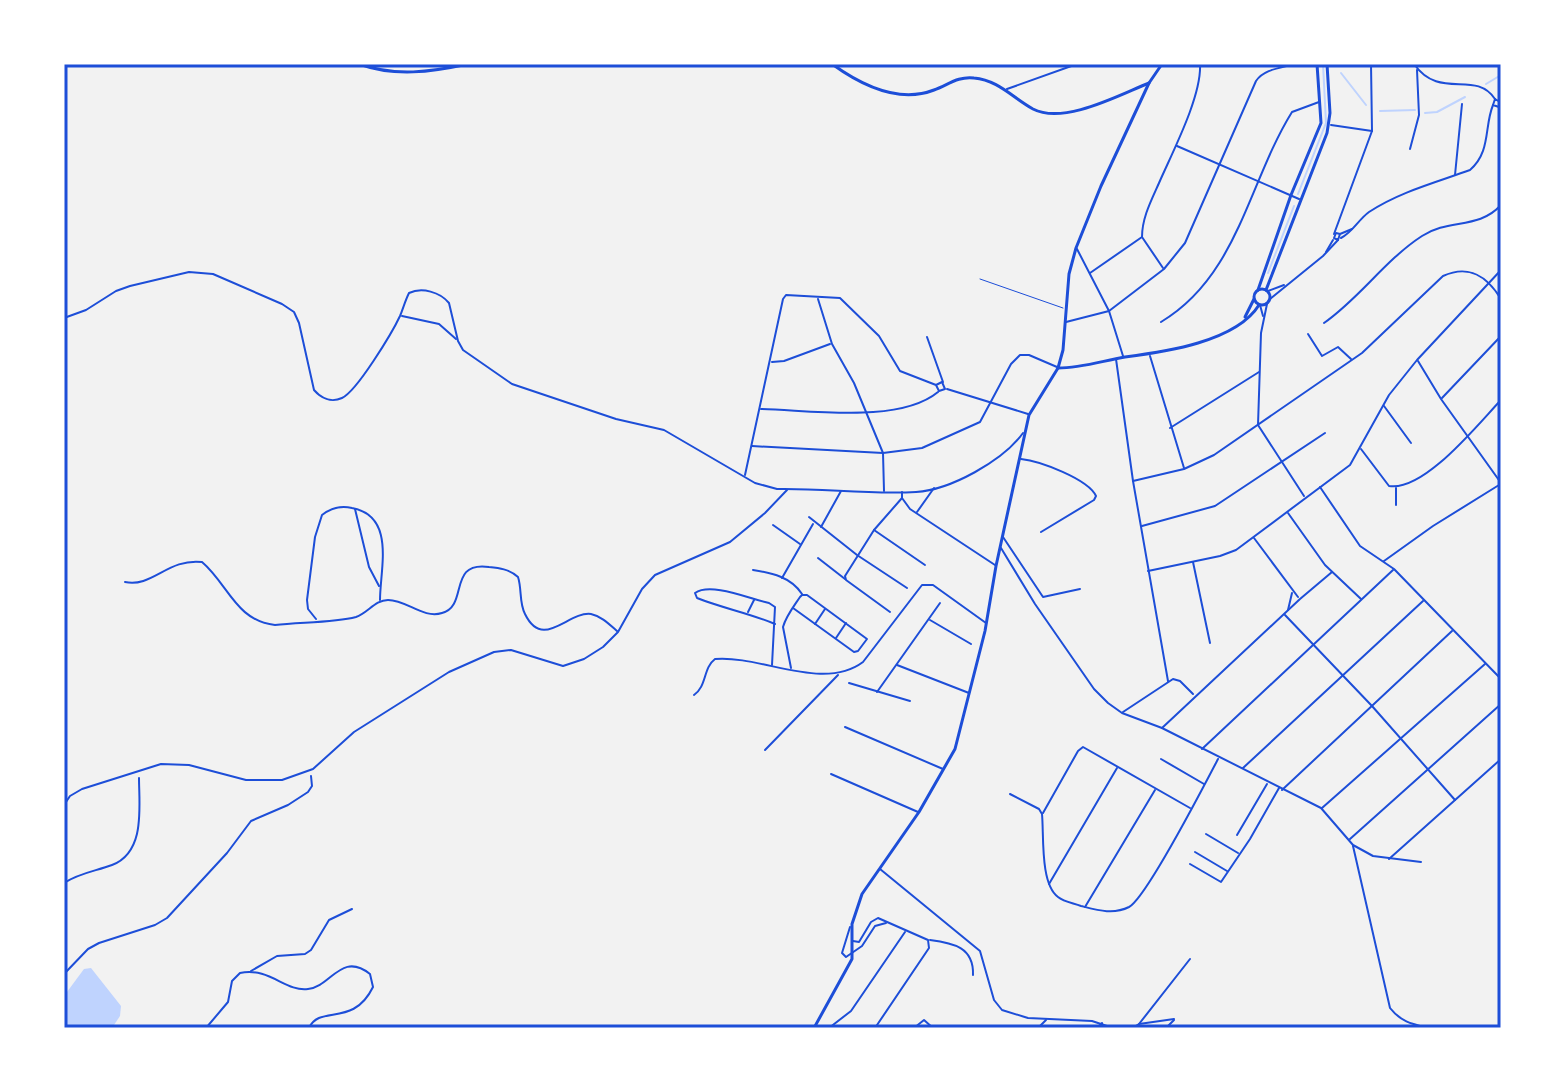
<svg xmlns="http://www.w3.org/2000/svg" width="1565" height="1092" font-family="Raleway,sans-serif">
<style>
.water{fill:#bfd3fe}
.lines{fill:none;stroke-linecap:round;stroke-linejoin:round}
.stream{stroke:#bfd3fe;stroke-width:2}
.service{stroke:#1d4ed8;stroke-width:1}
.minor{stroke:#1d4ed8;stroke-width:2}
.tertiary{stroke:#1d4ed8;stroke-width:3}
.neatline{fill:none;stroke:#1d4ed8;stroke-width:3}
</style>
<rect width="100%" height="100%" fill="#f2f2f2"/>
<!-- water -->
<polygon class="water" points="91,968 121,1006 120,1016 112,1028 64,1028 64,996 84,969"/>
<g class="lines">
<!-- stream -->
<g class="stream">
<polyline points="1341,73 1366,105"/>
<polyline points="1486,84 1501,75"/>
<polyline points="1380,111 1415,110"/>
<polyline points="1425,113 1437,112 1465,97"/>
<polyline points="1298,194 1326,123 1323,64"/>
<polyline points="1268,273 1294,206"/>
</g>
<!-- service -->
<polyline class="service" points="980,279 1063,308"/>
<!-- minor -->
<g class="minor">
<path d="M1414 64C1440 101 1475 69 1495 99"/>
<polyline points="1007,89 1077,64"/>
<polygon points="1495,99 1500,102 1499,107 1493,105"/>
<polyline points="1331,125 1372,131"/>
<polyline points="1177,146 1299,199"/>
<polyline points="1410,149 1419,115 1417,70"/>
<polyline points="1455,175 1462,104"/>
<polyline points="1334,234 1372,131 1371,64"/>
<polyline points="1340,234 1336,233 1334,238 1338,240 1340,234 1352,229"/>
<polyline points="1142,237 1163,268"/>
<path d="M1341 238C1353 232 1358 220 1369 212 1399 192 1437 182 1470 170 1491 152 1484 127 1493 105"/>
<polyline points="1077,249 1109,311 1123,356"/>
<polyline points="1326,252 1333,240"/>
<path d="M1090 273 1142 237C1142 218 1151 201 1159 183 1172 153 1202 96 1200 64"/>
<polyline points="1268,291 1284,285"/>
<polyline points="818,299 832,344 854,383 883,453 884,491"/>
<polyline points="1270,299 1323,256 1338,240"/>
<polyline points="1267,304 1261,333 1258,425 1304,496"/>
<polyline points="1260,305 1263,316"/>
<polyline points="402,316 439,324 456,339"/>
<path d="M64 318 86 310 116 291 130 286 189 272 213 274 282 304 294 312 299 323 314 390C321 398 331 403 342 398 357 391 392 333 400 316 403 309 405 301 409 293 422 287 440 292 449 303L458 341 463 350 512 384 616 419 664 430 755 483 777 489C823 488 870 495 916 492 950 490 1003 461 1023 433"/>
<path d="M1066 322 1109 311 1164 269 1185 243 1256 81C1264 69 1281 68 1295 64"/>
<path d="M1161 322C1238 276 1248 183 1292 112L1319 102"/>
<path d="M1324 323C1360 298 1385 260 1422 236 1449 218 1478 230 1501 205"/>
<polyline points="1308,334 1322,356 1338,347 1351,359"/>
<polyline points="927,337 943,382"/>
<polyline points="1150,356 1184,468"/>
<polyline points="1116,359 1133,481 1168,681"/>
<polyline points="1418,361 1441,399 1501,483"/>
<polyline points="772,362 784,361 830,344"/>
<polyline points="947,389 1028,414"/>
<polyline points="1442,398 1501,336"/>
<polyline points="1384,406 1411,443"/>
<path d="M761 409C811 410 899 424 938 392"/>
<polyline points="1170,428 1259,372"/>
<polyline points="752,446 883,453 922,448 980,422 1011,364 1020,355 1029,355 1057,367"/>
<path d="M1361 449 1389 486C1424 492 1478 424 1501 400"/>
<path d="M1021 459C1040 461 1088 479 1096 496L1094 500 1041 532"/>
<polyline points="745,475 783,299 786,295 840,298 879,336 900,371 936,385 939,391 945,389 942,382 936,385"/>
<path d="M1133 481 1184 469 1214 455 1362 353 1443 276C1469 264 1487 276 1501 299"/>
<polyline points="1320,487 1360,546 1394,569 1501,679"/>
<polyline points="1396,488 1396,505"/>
<polyline points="902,492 902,498 910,509 995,565"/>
<polyline points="355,509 369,567 379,586"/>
<polyline points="917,512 934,488"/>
<polyline points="1288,513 1325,565 1361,599"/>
<polyline points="809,517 857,555 907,588"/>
<polyline points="773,525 800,544"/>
<polyline points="1142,526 1215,506 1325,433"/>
<polyline points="821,527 841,491"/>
<polyline points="874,530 925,565"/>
<polyline points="1003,537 1043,597 1080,589"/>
<polyline points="1254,538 1298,597"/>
<polyline points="1001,548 1035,604 1094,689 1108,703 1122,713 1162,728 1321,808 1353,845 1373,856 1421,862"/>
<polyline points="818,558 845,579"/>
<polyline points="1384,561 1433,526 1499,485"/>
<polyline points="1193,562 1210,643"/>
<path d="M753 570C772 573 791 577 802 594"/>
<polyline points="1148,571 1220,556 1236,550 1350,465 1389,395 1417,360 1501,270"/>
<polyline points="782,578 813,524"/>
<path d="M125 582C152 588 168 558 202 562 228 584 236 621 275 625 299 622 333 623 356 617 368 613 375 600 388 600 407 600 423 619 442 613 469 606 447 561 489 567 499 568 509 569 518 577 522 589 519 603 525 614 543 651 568 611 591 614 601 616 609 624 617 631"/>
<polyline points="1288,610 1292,593"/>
<polyline points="748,612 754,600"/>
<polyline points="890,612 846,580 845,576 874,530 902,498"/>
<polyline points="1285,615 1372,706 1455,800"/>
<path d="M316 619 308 609 307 600 315 537 322 515C331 508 340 505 352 508 396 516 380 569 380 600"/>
<polyline points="930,620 971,644"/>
<polyline points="815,624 825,609"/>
<polyline points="836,638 846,623"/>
<path d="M772 665 775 607 769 603C750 599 711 582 695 593L697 598C722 608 749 613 775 624"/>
<polyline points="897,665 969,693"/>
<path d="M791 668 783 627C786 616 794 606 800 597L802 595H807L867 639 858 651 854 652 793 608"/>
<polyline points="849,683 910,701"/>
<polyline points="877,692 940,603"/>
<path d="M694 695C707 686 703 668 715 659 761 655 823 692 863 662L922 585H933L986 623"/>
<polyline points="1123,712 1173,679 1180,681 1193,694"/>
<polyline points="845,727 943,769"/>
<polyline points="1162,728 1300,599 1332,572"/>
<polyline points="1202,749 1393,570"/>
<polyline points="765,750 838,675"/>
<polyline points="1161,759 1204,784"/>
<polyline points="1243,768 1423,601"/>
<polyline points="831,774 918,812"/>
<polyline points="1282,790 1452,631"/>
<path d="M1010 794 1039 809 1042 814C1044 835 1040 884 1058 897 1064 902 1073 903 1081 906 1097 910 1113 915 1129 907 1146 898 1206 782 1218 759"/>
<polyline points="64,805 70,796 82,789 161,764 189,765 246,780 282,780 313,769 354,732 449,672 494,652 511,650 563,666 584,659 603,647 618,632 642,589 655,575 730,542 765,513 787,490"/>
<polyline points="1322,808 1485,664"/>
<polyline points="1043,813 1078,751 1083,747 1190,808"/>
<polyline points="1206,834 1238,853"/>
<polyline points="1237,835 1267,784"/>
<polyline points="1350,839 1501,704"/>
<path d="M1353 846 1390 1008C1401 1022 1412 1024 1429 1028"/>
<polyline points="1195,852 1227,871"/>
<polyline points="1389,859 1501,759"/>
<polyline points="1190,864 1221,882 1250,839 1279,788"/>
<polyline points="880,869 980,951 994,1000 1002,1010 1028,1018 1092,1021 1113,1028"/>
<path d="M64 883C79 873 96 871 112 865 146 852 139 806 139 778"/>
<polyline points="1049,884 1117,768"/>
<polyline points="1085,907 1155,790"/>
<polyline points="850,927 842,953 846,957 862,946 875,926 886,923"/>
<path d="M930 940C953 943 974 947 973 975"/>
<polyline points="853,941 859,942 871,922 878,918 928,940 929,948 875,1028"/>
<polyline points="251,971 277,956 305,954 311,950 329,920 352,909"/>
<polyline points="64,974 88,949 99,943 155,925 167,918 227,853 251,821 288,805 308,792 312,786 311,776"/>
<polyline points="1139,1024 1190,959"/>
<path d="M206 1028 228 1002 232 981 240 973C270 967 285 992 308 989 331 987 341 951 370 974L373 987C353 1028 320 1004 309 1028"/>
<polyline points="829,1028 851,1011 905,932"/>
<polyline points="914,1028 924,1020 933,1028"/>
<polyline points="1038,1028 1046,1020"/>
<polyline points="1097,1028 1102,1023 1103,1028"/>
<polyline points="1132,1028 1139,1024 1174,1019"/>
<polyline points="1166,1028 1174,1020"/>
</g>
<!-- tertiary -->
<g class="tertiary">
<path d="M359 64C395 77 431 72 468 64"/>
<path d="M832 64C861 85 898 104 934 90 948 85 958 76 974 78 998 80 1013 98 1033 109 1064 125 1119 95 1149 83"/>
<circle cx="1262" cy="297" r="8"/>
<polyline points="1258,290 1291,195 1321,123 1317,64"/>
<polyline points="1266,290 1327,133 1330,113 1327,64"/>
<polyline points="1245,317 1254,299"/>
<path d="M1058 368C1081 368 1102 361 1125 357 1164 352 1236 342 1259 305"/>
<polyline points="814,1028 852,959 852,924 862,894 919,812 955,749 985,631 996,566 1029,415 1058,368 1063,350 1069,274 1076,248 1101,186 1149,83 1162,64"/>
</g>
</g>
<!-- border -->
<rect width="1565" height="1092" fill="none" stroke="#ffffff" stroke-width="132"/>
<rect x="66" y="66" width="1433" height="960" class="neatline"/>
</svg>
